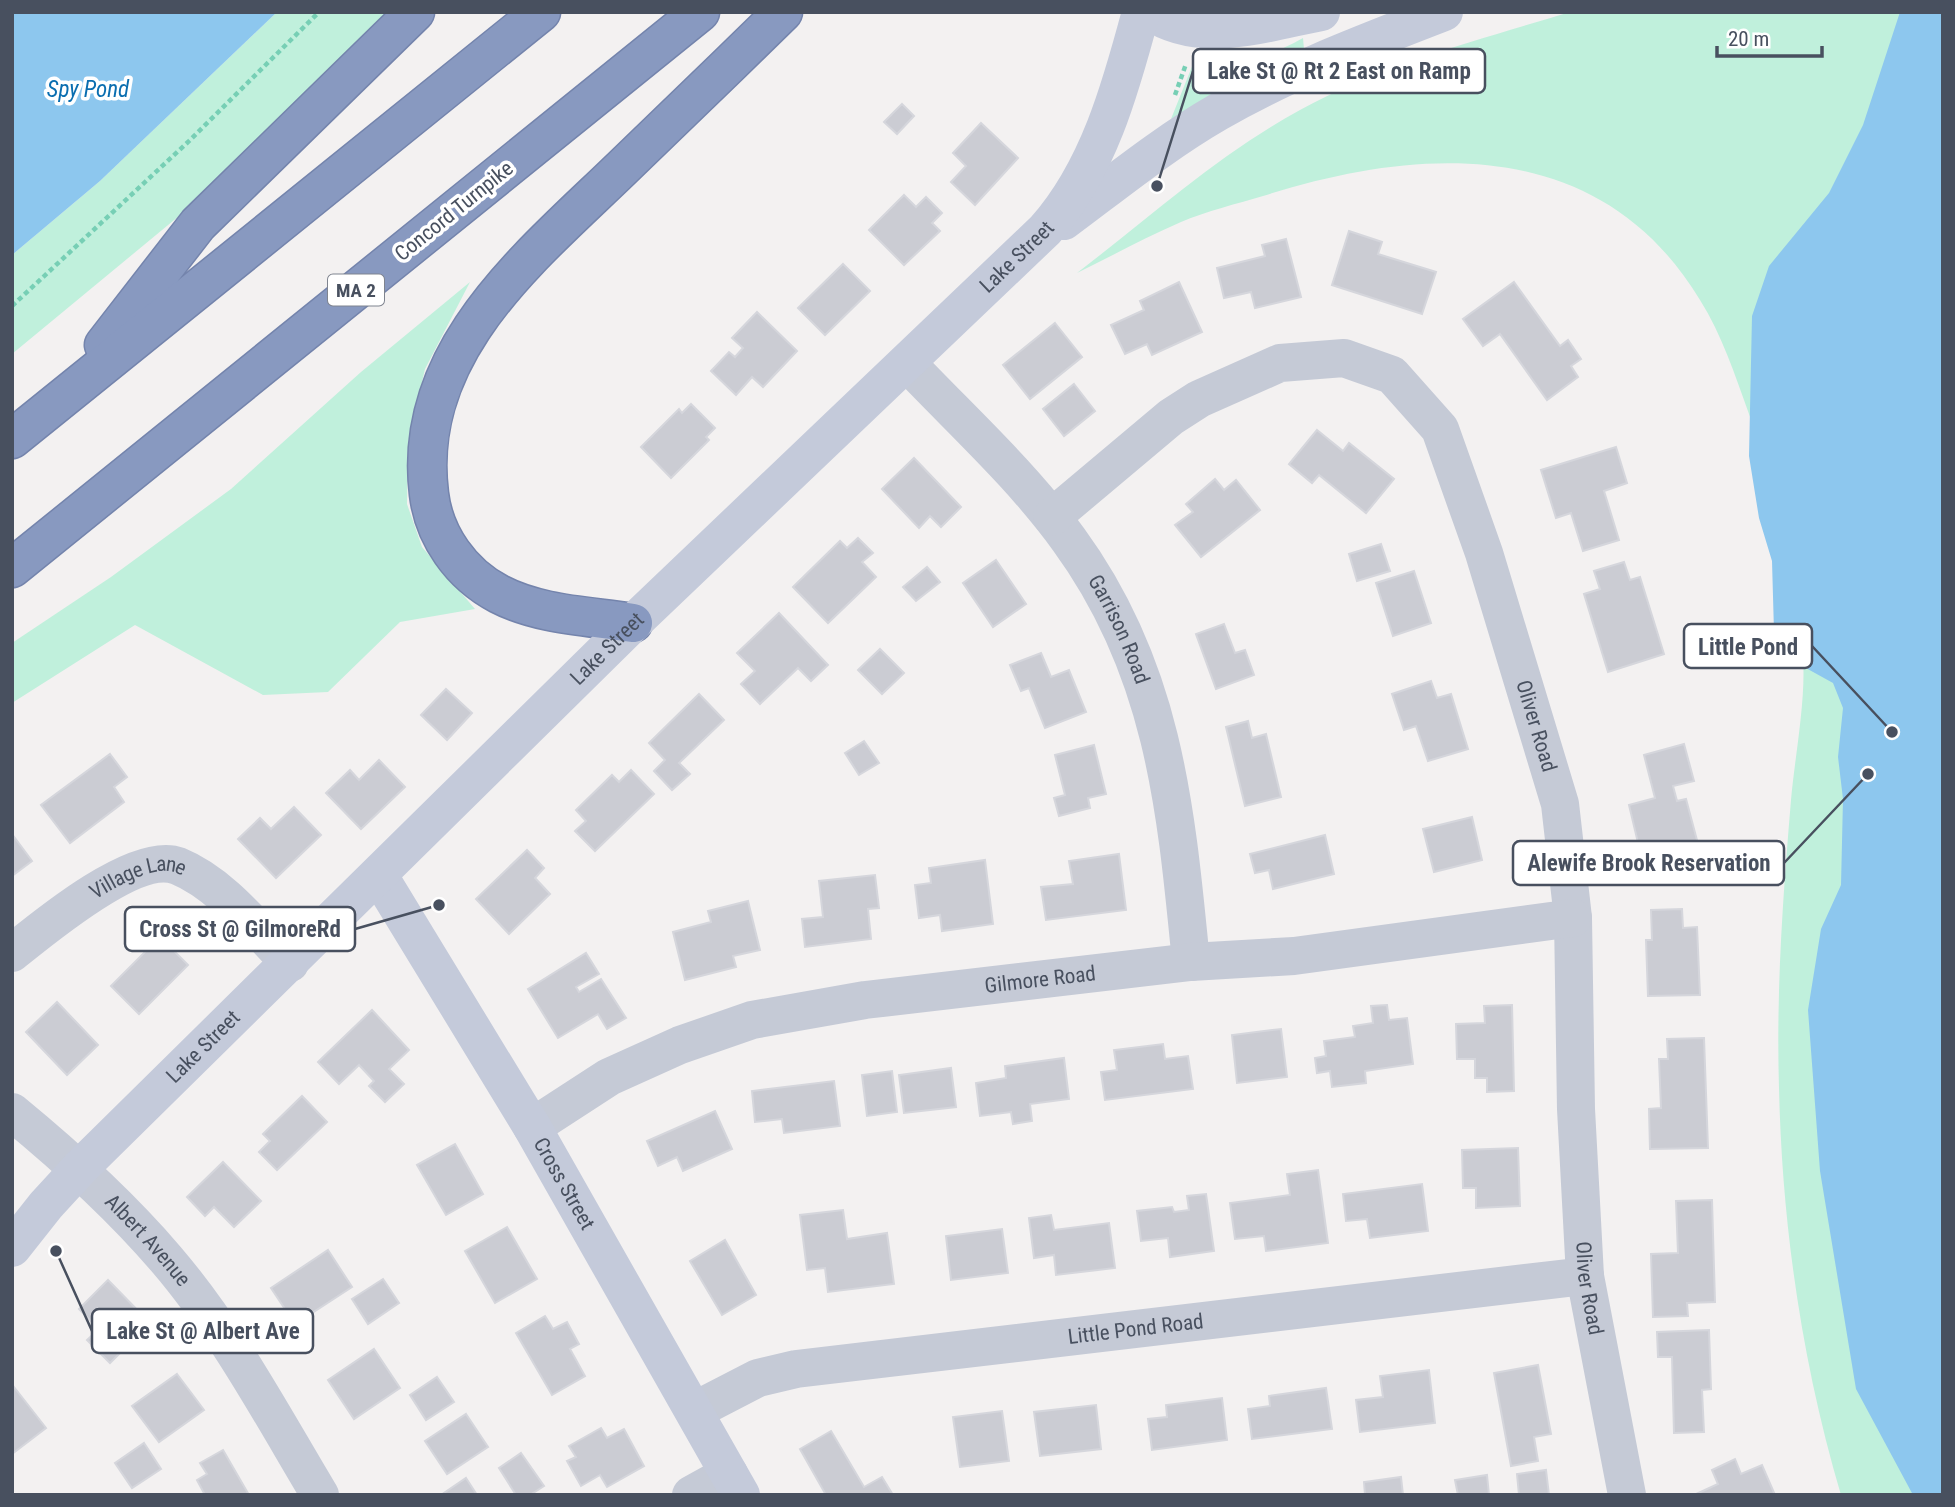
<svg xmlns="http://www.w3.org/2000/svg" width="1955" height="1507" font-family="'Roboto Condensed',sans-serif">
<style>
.green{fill:#c0f0dc}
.water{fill:#8dc7ee}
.building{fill:#cbccd3;stroke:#d5d6dc;stroke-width:2}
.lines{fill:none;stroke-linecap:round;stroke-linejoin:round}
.highway-casing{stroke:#7484ac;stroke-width:41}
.path{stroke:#77cfb5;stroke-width:4.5;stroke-dasharray:5 3.5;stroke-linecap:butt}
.street{stroke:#c5cad6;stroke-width:38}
.secondary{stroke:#c4cada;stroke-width:38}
.highway{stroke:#8899c0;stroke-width:38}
.labels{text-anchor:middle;stroke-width:7;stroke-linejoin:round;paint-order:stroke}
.shield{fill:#fff;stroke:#7f848f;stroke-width:2}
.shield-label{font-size:19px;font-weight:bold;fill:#48505f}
.street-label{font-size:21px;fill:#48505f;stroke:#fff}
.water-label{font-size:23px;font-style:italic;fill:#0a6eb0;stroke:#fff}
.leader{fill:none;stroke:#48505f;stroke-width:2.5}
.callout-dot{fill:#48505f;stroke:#fff;stroke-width:2.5}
.callout{fill:#fff;stroke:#48505f;stroke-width:2.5}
.callout-label{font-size:23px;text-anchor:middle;font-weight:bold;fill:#48505f}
</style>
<rect width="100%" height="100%" fill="#f3f1f1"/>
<!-- green -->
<g class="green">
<polygon points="277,12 388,12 202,197 12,354 12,255 100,181"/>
<path d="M1570 12H1943V1495H1841C1802 1363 1782 1225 1779 1088 1776 992 1783 895 1791 800 1795 755 1806 701 1803 657 1800 619 1796 558 1787 523 1777 486 1761 450 1749 414 1735 375 1722 335 1700 300 1601 136 1423 145 1263 196 1236 204 1207 211 1181 222 1146 237 1112 256 1077 273 1150 217 1219 154 1300 110 1384 64 1479 40 1570 12Z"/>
<path d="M1303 38 1304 49 1171 119 1197 54C1243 62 1262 61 1303 38Z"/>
<polygon points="470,282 425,369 408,443 407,504 422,547 475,609 400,622 328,692 263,695 135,625 12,703 12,643 111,577 231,489 361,372"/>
</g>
<!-- water -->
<g class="water">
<polygon points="12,12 277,12 100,181 12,255"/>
<polygon points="1900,12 1943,12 1943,1495 1913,1495 1856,1389 1820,1171 1808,1010 1821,929 1841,885 1843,799 1838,757 1843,708 1833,683 1795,662 1774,632 1772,561 1759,518 1749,456 1752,316 1769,266 1829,193 1863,125"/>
</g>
<!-- building -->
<g class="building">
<polygon points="902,104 914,116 897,134 884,122"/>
<polygon points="981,123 1018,158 975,205 951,182 966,166 953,153"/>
<polygon points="904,195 916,207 926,197 942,213 932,223 940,231 904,265 869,230"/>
<polygon points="1349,231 1382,242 1378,254 1436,272 1422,314 1332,285"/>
<polygon points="1286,239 1301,297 1255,308 1251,292 1224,298 1217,268 1265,256 1262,245"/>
<polygon points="843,264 870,291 825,335 798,308"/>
<polygon points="1179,282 1202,332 1152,355 1147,344 1125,354 1111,325 1144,310 1140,301"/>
<polygon points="1514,282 1560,346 1568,340 1581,359 1571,366 1578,377 1547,400 1500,334 1483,346 1463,319"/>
<polygon points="757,312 797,351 763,387 752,377 736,395 711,371 729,352 735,357 743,348 732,338"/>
<polygon points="1055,323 1082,357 1030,399 1003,365"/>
<polygon points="1074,384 1095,411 1064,436 1043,409"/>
<polygon points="691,404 715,428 706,437 709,440 671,478 641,447 679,409 682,413"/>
<polygon points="1317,430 1343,451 1349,443 1394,479 1366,513 1319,475 1312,483 1289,464"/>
<polygon points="1616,447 1627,483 1604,491 1619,540 1583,551 1571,513 1556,518 1541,470"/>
<polygon points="914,458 961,507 941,527 930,516 919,528 882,489"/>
<polygon points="1215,479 1224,490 1236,480 1260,510 1201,557 1175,525 1193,512 1186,504"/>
<polygon points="858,538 873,553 862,562 876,577 828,623 793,587 840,541 847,548"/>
<polygon points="1381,544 1390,571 1357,581 1349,554"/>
<polygon points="996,560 1026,604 993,627 963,583"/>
<polygon points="1624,562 1630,580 1640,577 1664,654 1608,672 1584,594 1600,589 1594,571"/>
<polygon points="927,567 940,582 916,601 903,587"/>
<polygon points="1414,571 1431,623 1393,636 1376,583"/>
<polygon points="779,613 828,665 811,681 798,668 760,704 741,684 755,671 737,653"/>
<polygon points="1224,624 1235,653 1245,650 1254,675 1216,689 1196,634"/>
<polygon points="880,649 904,673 882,694 858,670"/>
<polygon points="1041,653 1051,677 1069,670 1086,712 1045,728 1029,688 1021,691 1010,665"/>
<polygon points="1431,681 1437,698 1451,694 1468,749 1428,761 1416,726 1404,730 1392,694"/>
<polygon points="446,689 472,713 447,740 421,715"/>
<polygon points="699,694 724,720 679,763 690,774 672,790 654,771 665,760 649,743"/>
<polygon points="1248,721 1252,738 1266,734 1281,797 1245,806 1226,727"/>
<polygon points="864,741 879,763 859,775 845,753"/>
<polygon points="1684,744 1694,781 1673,786 1677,801 1686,799 1702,859 1656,872 1648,844 1639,847 1629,805 1655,798 1644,755"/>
<polygon points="1094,745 1106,794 1088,798 1090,808 1059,816 1054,798 1065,795 1055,755"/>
<polygon points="110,754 127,777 114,787 124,802 70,843 41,805"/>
<polygon points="379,760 405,787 361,829 326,793 350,770 359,780"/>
<polygon points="631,770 654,794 595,851 575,831 586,821 576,810 612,775 619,782"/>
<polygon points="294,807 321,835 276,878 238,839 260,818 271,829"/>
<polygon points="1472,817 1482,860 1434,872 1423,829"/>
<polygon points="12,834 32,861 12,876"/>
<polygon points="1325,835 1334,874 1273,889 1269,870 1255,873 1250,854"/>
<polygon points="527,850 544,868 535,878 550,894 509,934 476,899"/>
<polygon points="1119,854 1126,910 1046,920 1041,887 1073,884 1069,861"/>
<polygon points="985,860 993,924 942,931 940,915 919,918 915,885 931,883 929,868"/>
<polygon points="875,875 879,908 868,909 871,939 805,947 802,919 823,917 819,881"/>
<polygon points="748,901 760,950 733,956 736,967 685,980 673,932 711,922 708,911"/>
<polygon points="1682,909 1683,928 1697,927 1700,995 1648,996 1646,940 1652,940 1651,910"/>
<polygon points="160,937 188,965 139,1014 111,986"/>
<polygon points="586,953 599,974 576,987 579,992 601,979 626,1018 607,1029 598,1014 558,1038 528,989"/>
<polygon points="57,1002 98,1045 67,1075 26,1032"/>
<polygon points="1387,1005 1389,1020 1407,1018 1413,1064 1365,1071 1366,1083 1332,1087 1330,1071 1317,1073 1315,1058 1326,1056 1324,1041 1355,1037 1353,1026 1373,1023 1371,1006"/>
<polygon points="1512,1005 1514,1091 1487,1092 1487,1078 1475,1078 1475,1059 1457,1059 1456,1024 1485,1023 1484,1006"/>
<polygon points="372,1010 409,1050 389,1069 404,1084 385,1102 369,1086 374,1081 359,1065 339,1084 318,1062"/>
<polygon points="1281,1029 1287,1077 1237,1083 1232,1035"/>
<polygon points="1704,1038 1708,1148 1650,1149 1649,1109 1661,1108 1659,1059 1668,1059 1667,1039"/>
<polygon points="1163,1044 1165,1059 1188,1056 1193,1089 1105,1100 1101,1072 1117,1070 1114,1050"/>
<polygon points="1064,1058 1069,1099 1030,1104 1032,1121 1013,1124 1011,1112 980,1116 976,1083 1006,1078 1005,1066"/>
<polygon points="951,1068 956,1107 904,1113 899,1075"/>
<polygon points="892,1071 897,1112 867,1116 862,1075"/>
<polygon points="834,1081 840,1126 784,1133 782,1119 755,1122 752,1091"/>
<polygon points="302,1096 327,1122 277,1170 259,1152 270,1141 263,1134"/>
<polygon points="715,1111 732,1149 683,1171 677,1157 658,1166 647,1141"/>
<polygon points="455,1144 483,1194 446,1215 417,1165"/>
<polygon points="1518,1148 1520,1206 1476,1208 1476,1188 1463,1188 1462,1150"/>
<polygon points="223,1162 261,1201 234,1227 214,1207 205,1216 187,1197"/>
<polygon points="1318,1170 1328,1243 1266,1251 1264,1236 1235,1239 1230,1203 1290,1195 1287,1174"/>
<polygon points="1422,1184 1428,1231 1370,1238 1367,1219 1346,1221 1343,1194"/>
<polygon points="1206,1194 1214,1251 1170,1257 1168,1238 1141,1241 1137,1211 1172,1207 1174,1212 1189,1210 1187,1196"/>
<polygon points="1712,1200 1715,1302 1687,1303 1688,1316 1653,1317 1651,1254 1678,1253 1676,1201"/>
<polygon points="843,1210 847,1239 887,1233 894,1284 828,1292 825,1268 807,1270 800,1215"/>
<polygon points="1051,1215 1054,1230 1109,1223 1115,1268 1056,1275 1054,1255 1034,1258 1029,1218"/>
<polygon points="507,1227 537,1279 495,1303 465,1251"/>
<polygon points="1002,1229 1008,1273 951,1280 946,1236"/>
<polygon points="725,1240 756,1295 722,1315 690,1261"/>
<polygon points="328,1250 352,1287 295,1324 271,1288"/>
<polygon points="383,1279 399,1303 368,1324 352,1299"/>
<polygon points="108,1280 150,1323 110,1363 87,1340 99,1329 79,1309"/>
<polygon points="545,1316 553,1329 567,1322 579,1344 570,1349 585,1376 552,1395 516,1333"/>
<polygon points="1709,1330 1711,1389 1702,1390 1704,1432 1674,1433 1672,1357 1658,1357 1657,1332"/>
<polygon points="374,1349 400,1388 354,1419 328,1380"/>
<polygon points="1538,1365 1551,1434 1534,1437 1538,1461 1511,1466 1494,1373"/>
<polygon points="1429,1370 1435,1423 1360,1432 1356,1400 1383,1397 1380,1376"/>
<polygon points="177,1374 204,1410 159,1442 132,1406"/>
<polygon points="437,1377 454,1402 426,1420 410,1395"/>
<polygon points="14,1387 46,1428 12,1454 12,1389"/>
<polygon points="1326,1388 1332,1429 1252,1439 1248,1409 1270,1406 1269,1396"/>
<polygon points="1222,1398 1227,1440 1152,1450 1148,1419 1167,1417 1166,1405"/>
<polygon points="1096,1405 1101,1449 1040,1456 1034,1412"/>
<polygon points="1002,1411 1009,1461 960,1467 953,1417"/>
<polygon points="466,1414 488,1447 447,1474 425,1441"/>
<polygon points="601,1428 607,1438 624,1429 644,1466 607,1487 600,1475 581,1486 567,1461 576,1457 569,1446"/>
<polygon points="831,1431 864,1487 882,1477 893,1495 826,1495 800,1449"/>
<polygon points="144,1443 161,1469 132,1488 115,1463"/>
<polygon points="223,1450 249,1495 205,1495 197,1480 207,1474 200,1463"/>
<polygon points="521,1453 544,1486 530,1495 516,1495 499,1468"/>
<polygon points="1735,1459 1741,1474 1762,1465 1775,1495 1694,1495 1718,1484 1712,1470"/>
<polygon points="1546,1470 1549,1495 1519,1495 1517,1474"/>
<polygon points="1487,1475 1489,1495 1458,1495 1455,1480"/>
<polygon points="1401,1477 1403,1495 1365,1495 1364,1482"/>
<polygon points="466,1478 477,1495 441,1495"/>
</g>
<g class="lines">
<defs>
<g id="highway">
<polyline points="104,345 198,224 415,12"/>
<polyline points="12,439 541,12"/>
<polyline points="12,568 700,12"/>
<path d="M633 623C589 616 539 615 499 594 461 574 434 536 429 494 411 352 529 258 620 170 674 118 729 65 783 12"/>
</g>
</defs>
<!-- highway casing -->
<use href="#highway" class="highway-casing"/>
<!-- path -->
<g class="path">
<polyline points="1175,95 1186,64"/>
<polyline points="12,306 188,142 319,12"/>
</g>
<!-- street -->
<g class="street">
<path id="s1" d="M907 363C962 421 1022 475 1069 540 1164 670 1176 808 1191 962"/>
<path id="s2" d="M1052 517 1171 417 1199 399 1280 363 1344 358 1392 375 1440 429 1484 553 1560 804 1573 918 1576 1109 1585 1276 1627 1495"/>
<path id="s3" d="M12 953C44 927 137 850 178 866 222 884 257 930 290 963"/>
<path id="s4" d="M12 1112C68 1158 119 1204 166 1259 227 1330 272 1415 320 1495"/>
<path id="s5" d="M532 1127 609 1077 680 1045 752 1020 865 1000 1191 962 1294 956 1573 918"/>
<path id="s6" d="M694 1411 758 1378 796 1369 1585 1276"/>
<polyline points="691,1495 729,1474"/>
</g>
<!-- secondary -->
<g class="secondary">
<path d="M1151 12C1200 46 1268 22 1321 12"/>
<path d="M1064 221C1114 184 1164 143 1218 112 1289 71 1367 42 1444 12"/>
<path id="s7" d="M379 876 532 1127 741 1495"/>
<path id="s8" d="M12 1248 46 1205 80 1168 633 623 1045 230C1098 171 1121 87 1141 12"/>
</g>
<!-- highway -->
<use href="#highway" class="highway"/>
</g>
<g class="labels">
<!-- shield labels -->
<rect class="shield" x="328" y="274.5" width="56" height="31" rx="5"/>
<g class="shield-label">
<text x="356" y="297">MA 2</text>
</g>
<!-- street labels -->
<g class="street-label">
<text transform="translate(454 211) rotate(-39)" y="7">Concord Turnpike</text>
<text dy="7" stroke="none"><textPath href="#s8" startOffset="1412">Lake Street</textPath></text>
<text dy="7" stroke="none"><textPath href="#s1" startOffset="343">Garrison Road</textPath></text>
<text dy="7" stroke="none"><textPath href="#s8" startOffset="845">Lake Street</textPath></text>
<text dy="7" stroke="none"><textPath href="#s2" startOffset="777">Oliver Road</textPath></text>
<text dy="7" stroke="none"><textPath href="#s3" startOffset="150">Village Lane</textPath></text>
<text dy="7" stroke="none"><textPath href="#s5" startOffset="537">Gilmore Road</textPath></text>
<text dy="7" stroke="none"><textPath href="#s8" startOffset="278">Lake Street</textPath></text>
<text dy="7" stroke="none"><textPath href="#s7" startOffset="359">Cross Street</textPath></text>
<text dy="7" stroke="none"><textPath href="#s4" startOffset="187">Albert Avenue</textPath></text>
<text dy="7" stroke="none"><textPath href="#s2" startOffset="1344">Oliver Road</textPath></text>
<text dy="7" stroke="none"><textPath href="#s6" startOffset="453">Little Pond Road</textPath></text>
</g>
<!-- water labels -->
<g class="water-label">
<text x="88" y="97">Spy Pond</text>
</g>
</g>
<!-- callouts -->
<path class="leader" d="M1157 186L1193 71M1892 732L1812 646M1868 774L1784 863M439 905L355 929M56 1251L92 1331"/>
<g class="callout-dot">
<circle cx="1157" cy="186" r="7"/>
<circle cx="1892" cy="732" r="7"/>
<circle cx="1868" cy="774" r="7"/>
<circle cx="439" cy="905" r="7"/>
<circle cx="56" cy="1251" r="7"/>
</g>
<g class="callout">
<rect x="1193" y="49" width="292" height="44" rx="7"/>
<rect x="1684" y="624" width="128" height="44" rx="7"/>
<rect x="1513" y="841" width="271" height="44" rx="7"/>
<rect x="125" y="907" width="230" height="44" rx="7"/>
<rect x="92" y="1309" width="221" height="44" rx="7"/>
</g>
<g class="callout-label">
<text x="1339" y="79">Lake St @ Rt 2 East on Ramp</text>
<text x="1748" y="655">Little Pond</text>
<text x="1649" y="871">Alewife Brook Reservation</text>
<text x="240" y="937">Cross St @ GilmoreRd</text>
<text x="203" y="1339">Lake St @ Albert Ave</text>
</g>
<!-- border -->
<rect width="1955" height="1507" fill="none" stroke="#48505f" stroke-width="28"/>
<!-- scale -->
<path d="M1717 46v10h105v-10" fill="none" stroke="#48505f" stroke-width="3.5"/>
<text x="1728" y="46" font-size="21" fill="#48505f" stroke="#ffffff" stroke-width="5" paint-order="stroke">20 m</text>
</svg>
